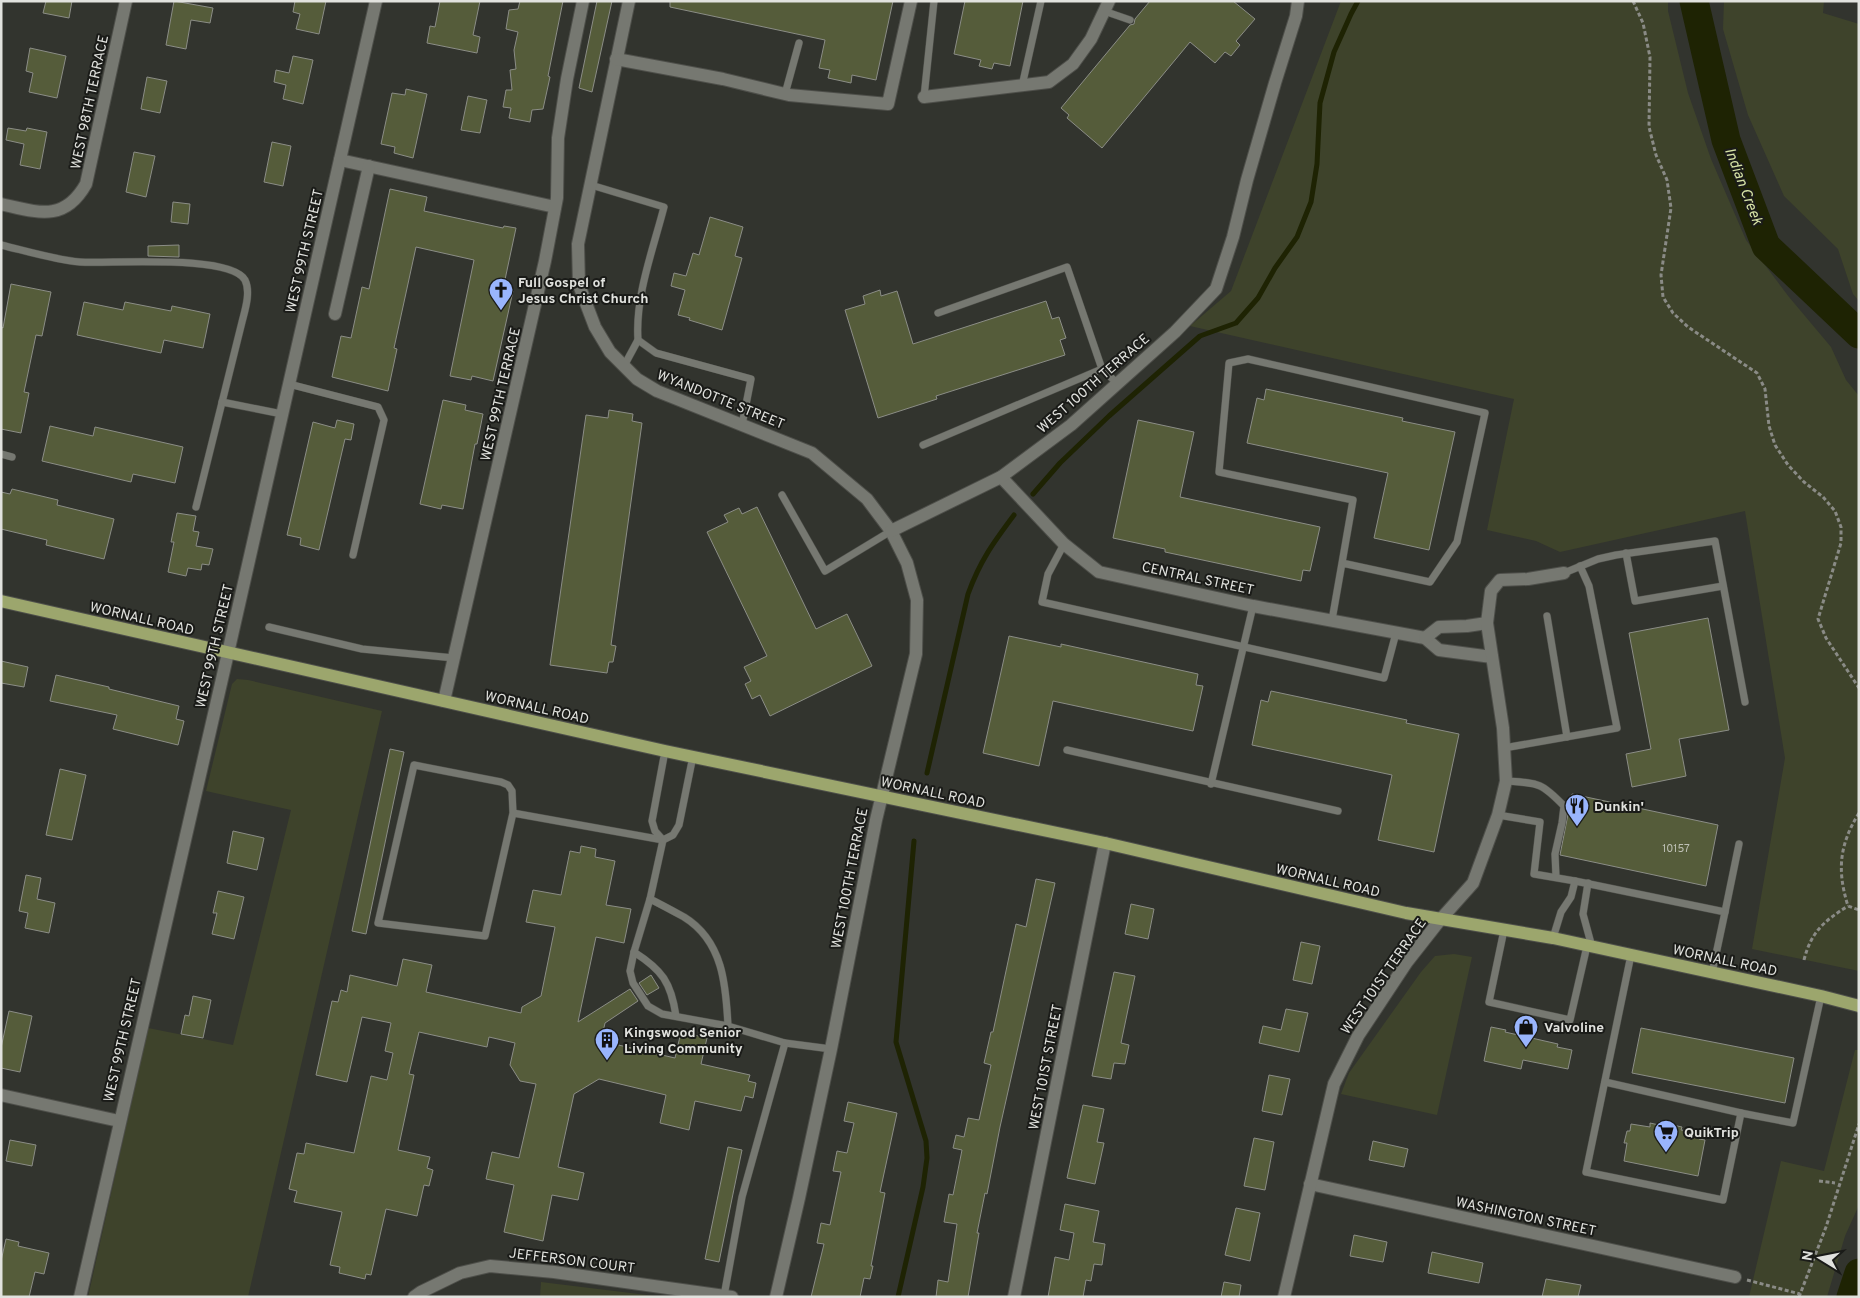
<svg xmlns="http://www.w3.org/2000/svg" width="1860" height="1298" font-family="Overpass,sans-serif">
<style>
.green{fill:#3e432b}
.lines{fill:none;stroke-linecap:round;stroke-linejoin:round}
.stream{stroke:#1e2303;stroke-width:5}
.river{stroke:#1e2303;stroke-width:29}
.building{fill:#555c3a;stroke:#8b8d86}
.lane-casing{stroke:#4e4f4a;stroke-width:8}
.street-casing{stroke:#4e4f4a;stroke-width:14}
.secondary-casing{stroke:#4e4f4a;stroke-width:14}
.primary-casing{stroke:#4e4f4a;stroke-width:14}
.path{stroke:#8a8b86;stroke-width:3;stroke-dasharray:4 2.5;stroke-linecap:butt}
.lane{stroke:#767871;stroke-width:7}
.street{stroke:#767871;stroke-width:12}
.secondary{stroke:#767871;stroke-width:12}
.primary{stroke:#9ca66d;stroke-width:12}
.labels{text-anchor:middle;stroke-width:4;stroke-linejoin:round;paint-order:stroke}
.number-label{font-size:11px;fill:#bec0b5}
.street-label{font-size:14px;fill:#e1e2de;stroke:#1a1b18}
.poi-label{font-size:14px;font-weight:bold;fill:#e1e2de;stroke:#1a1b18;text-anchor:start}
.water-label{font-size:15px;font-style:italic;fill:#d7e3a6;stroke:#1a1b18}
</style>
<rect width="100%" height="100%" fill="#32342e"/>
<!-- green -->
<g class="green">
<polygon points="1341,1 1668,1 1668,11 1688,93 1711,159 1746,240 1789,297 1831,347 1846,380 1859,396 1859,971 1752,949 1785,758 1745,511 1560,552 1536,541 1487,530 1514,399 1190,326 1231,291"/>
<polygon points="1724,1 1824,1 1823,13 1859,24 1859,301 1853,294 1838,249 1784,196 1748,115 1723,29"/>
<polygon points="237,679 248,680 382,711 248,1297 88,1297 148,1028 233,1045 291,810 206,791 232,684"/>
<polygon points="1454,954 1472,957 1437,1115 1341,1094 1349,1073 1421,972 1435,956"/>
<polygon points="1855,1050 1859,1050 1859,1205 1845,1236 1827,1297 1749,1297 1781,1161 1824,1171"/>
<polygon points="541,1282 663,1297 540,1297"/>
</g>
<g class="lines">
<!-- stream -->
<g class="stream">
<polyline points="1033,494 1060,463 1109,416 1200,336 1236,323 1258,298 1275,268 1297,237 1311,202 1317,164 1320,103 1334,52 1351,14 1358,1"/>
<path d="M927 773 968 594C980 561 993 543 1014 515"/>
<polyline points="898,1297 923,1187 927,1158 926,1141 896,1042 914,841"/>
</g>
<!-- river -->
<g class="river">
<polyline points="1694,1 1726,140 1766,246 1859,334"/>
<polyline points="1851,1297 1859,1273"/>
</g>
</g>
<!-- building -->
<g class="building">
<polygon points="46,1 72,1 69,18 43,13"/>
<polygon points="174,1 213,8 210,23 191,20 186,49 166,45"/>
<polygon points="295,1 326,1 319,34 296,29 300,14 293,12"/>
<polygon points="440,1 480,1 473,35 480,37 477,53 427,43 430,26 435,27"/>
<polygon points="520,1 563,1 548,76 550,77 543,109 532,110 530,122 509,118 511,108 503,107 506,90 512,90 510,70 516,69 514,50 518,32 506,29 509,10 518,9"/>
<polygon points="597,1 612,1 592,92 579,88"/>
<polygon points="670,1 893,1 876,80 852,75 851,83 828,78 830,70 819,68 825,40 670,7"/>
<polygon points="965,1 1023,1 1010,66 994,63 992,69 979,66 981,60 954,54"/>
<polygon points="1150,1 1233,1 1255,19 1236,41 1240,45 1231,56 1225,52 1215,63 1190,42 1102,148 1067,118 1069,115 1061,108 1130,25 1134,24 1135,19"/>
<polygon points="30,48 66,56 57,98 29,92 33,73 26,71"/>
<polygon points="293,56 313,60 303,104 283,99 286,85 274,82 276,70 289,73"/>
<polygon points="147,77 167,81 160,113 141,109"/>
<polygon points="406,89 427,94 413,158 394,153 395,147 381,144 392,93 405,95"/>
<polygon points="468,96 487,100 480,133 461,130"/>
<polygon points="8,128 26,131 27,128 47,132 40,169 20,165 24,144 6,140"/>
<polygon points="272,142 291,146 283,186 264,182"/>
<polygon points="134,152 155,156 146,197 126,192"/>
<polygon points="390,189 427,197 424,211 503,228 504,226 516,228 503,289 513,291 493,381 472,376 471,380 450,376 474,260 416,247 394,348 397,349 388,391 332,377 341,336 351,338 362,287 369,289"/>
<polygon points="173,202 190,204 188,224 171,222"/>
<polygon points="710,217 743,227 735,256 742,258 722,330 689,320 690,318 678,315 685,290 671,286 674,273 686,276 693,253 699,255"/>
<polygon points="179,245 179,257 148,256 148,246"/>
<polygon points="11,284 51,292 42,336 36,335 24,392 29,393 21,433 1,429 1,327 3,328"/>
<polygon points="880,290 881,296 897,291 913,344 1046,301 1052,319 1059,317 1066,338 1060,340 1065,355 936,396 937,399 878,418 845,310 865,304 863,296"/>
<polygon points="84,302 123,310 125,302 171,311 172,306 210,314 203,348 164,340 161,353 77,335"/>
<polygon points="1266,389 1403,418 1402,421 1455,432 1429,550 1374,538 1388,473 1247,443 1257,398 1264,400"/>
<polygon points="443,400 466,405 465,410 483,414 477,444 475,444 463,509 442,505 441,509 420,504"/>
<polygon points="609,410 633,414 632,421 642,423 611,645 616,646 613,662 609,662 607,673 550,665 586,415 608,418"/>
<polygon points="337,420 354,424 351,440 345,439 319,550 300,545 301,538 287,535 313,422 335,428"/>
<polygon points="1138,420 1194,432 1180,497 1320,527 1310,571 1303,570 1301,581 1165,552 1165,549 1113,538"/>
<polygon points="50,426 93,436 95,427 183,447 175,483 133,474 131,482 42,461"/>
<polygon points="12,489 58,500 57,505 114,519 104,559 46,545 47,540 1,529 1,492 10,494"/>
<polygon points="757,507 816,629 847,614 872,666 770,716 760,695 752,699 745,684 751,681 744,667 767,656 707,532 728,522 724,515 739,508 742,514"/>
<polygon points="177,513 196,516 193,531 199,532 196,546 213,549 209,565 202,564 201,570 188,568 186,576 168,572 174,542 171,542"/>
<polygon points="1708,618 1729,730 1679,739 1686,776 1632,787 1626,754 1651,749 1629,633"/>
<polygon points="1009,636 1061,647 1061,644 1198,674 1196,685 1203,686 1193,731 1053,701 1039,766 983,753"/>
<polygon points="1,661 28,667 24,687 1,683"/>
<polygon points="56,675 109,687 109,689 179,706 176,719 184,721 178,745 113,729 117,715 50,701"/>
<polygon points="1271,691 1407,720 1406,723 1459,734 1434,852 1378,840 1392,775 1252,745 1261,700 1268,702"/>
<polygon points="390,749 404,752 366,934 352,931"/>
<polygon points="60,769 86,775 72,840 46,835"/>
<polygon points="1572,794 1718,825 1706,886 1560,855"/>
<polygon points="233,831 264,838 257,870 227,863"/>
<polygon points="581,846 596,849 595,857 615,861 606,905 631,909 624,943 596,937 578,1022 630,989 638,1001 605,1023 601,1041 675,1058 681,1032 707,1038 701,1064 750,1075 748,1081 756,1083 753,1098 745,1096 741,1111 695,1101 689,1130 660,1123 666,1095 599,1079 574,1094 558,1167 584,1173 578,1200 552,1195 543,1241 504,1232 514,1185 486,1179 492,1152 519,1158 536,1084 520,1081 510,1065 515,1043 489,1037 487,1047 419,1032 409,1074 414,1075 398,1150 430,1157 427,1168 433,1170 429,1186 424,1185 417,1216 386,1209 371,1275 366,1274 365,1279 339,1273 340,1267 330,1265 342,1212 294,1202 297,1191 289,1189 297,1153 304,1154 306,1143 354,1153 371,1076 387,1080 393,1053 385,1051 391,1023 362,1017 347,1082 316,1075 332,1001 338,1002 341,990 347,992 350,975 397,986 403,959 432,965 426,992 521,1013 522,1007 541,996 555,927 526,922 533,890 561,895 570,851 580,853"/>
<polygon points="26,875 41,878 37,899 55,903 49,933 25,928 28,913 19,911"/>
<polygon points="1036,879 1055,883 1000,1127 987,1194 985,1193 977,1233 979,1233 968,1297 936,1297 938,1280 948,1282 957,1224 944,1222 949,1194 953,1195 962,1150 953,1148 956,1135 964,1137 968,1118 979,1120 991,1065 984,1063 991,1032 993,1032 1016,924 1026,927"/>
<polygon points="218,891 244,897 234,939 212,934 217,913 213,913"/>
<polygon points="1131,904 1154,909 1148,939 1125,934"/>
<polygon points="1301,942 1320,946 1312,984 1293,980"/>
<polygon points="1114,972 1135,976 1121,1043 1129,1045 1125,1064 1114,1063 1111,1079 1092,1076"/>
<polygon points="651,975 659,988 647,995 639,983"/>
<polygon points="193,996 211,1000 203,1038 181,1034 185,1015 189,1016"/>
<polygon points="1286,1009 1308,1013 1299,1052 1259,1043 1263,1026 1281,1030"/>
<polygon points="9,1011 32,1016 20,1072 1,1068 1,1048"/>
<polygon points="1491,1027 1506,1030 1505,1032 1558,1044 1557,1047 1572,1050 1568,1069 1523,1060 1521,1069 1484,1061"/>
<polygon points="1641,1028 1794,1058 1785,1103 1632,1073"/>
<polygon points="1269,1075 1290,1079 1282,1115 1262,1111"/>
<polygon points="848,1102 897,1113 880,1192 885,1193 871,1266 873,1266 870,1279 864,1278 860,1297 811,1297 824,1244 817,1243 821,1223 830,1225 841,1172 833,1171 837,1151 847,1153 854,1123 844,1121"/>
<polygon points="1083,1105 1104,1109 1097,1142 1104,1143 1095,1184 1067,1178"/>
<polygon points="1659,1122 1682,1127 1681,1130 1689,1131 1688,1134 1699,1136 1699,1139 1705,1140 1698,1176 1624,1161 1627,1143 1624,1143 1627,1131 1630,1131 1631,1124 1650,1127 1650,1123 1659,1125"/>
<polygon points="1254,1138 1274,1142 1265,1190 1244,1186"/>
<polygon points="10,1140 36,1145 32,1166 6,1161"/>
<polygon points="1373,1141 1408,1149 1404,1167 1369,1160"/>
<polygon points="728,1147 742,1150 719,1262 705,1259"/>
<polygon points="1065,1204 1099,1211 1093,1242 1105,1244 1102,1265 1094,1264 1091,1281 1086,1280 1083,1297 1048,1297 1055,1257 1069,1260 1074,1233 1060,1230"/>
<polygon points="1236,1208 1260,1213 1250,1261 1225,1255"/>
<polygon points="1354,1235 1387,1242 1383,1262 1350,1256"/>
<polygon points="6,1239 19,1242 18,1246 49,1253 44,1274 35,1272 29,1297 1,1297 1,1261"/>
<polygon points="1432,1252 1483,1263 1479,1283 1428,1273"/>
<polygon points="1546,1279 1581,1285 1578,1297 1542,1297"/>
<polygon points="1224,1282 1241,1285 1239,1297 1221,1297"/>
</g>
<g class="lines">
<defs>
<g id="lane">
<polyline points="1104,11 1130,20"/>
<polyline points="1022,86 1041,1"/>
<polyline points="785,94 799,43"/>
<polyline points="924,97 934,1"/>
<path d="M591 185 664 207C653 250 635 296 638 340L656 353 751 379 742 425"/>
<path d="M1 245C26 251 56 260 80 262 110 264 230 254 245 280 251 292 245 310 242 322L196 507"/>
<polyline points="938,313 1067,267 1102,369 1117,383"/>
<polyline points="624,366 638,340"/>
<polyline points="289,384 378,407 384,420 353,555"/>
<polyline points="222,402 282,414"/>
<polyline points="923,445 1102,369"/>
<polyline points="1,454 12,457"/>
<polyline points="782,495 825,571 891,531"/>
<polyline points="1064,544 1048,574 1042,602 1384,678 1396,633"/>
<polyline points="1626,553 1635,601 1723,586"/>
<polyline points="1564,573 1598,559 1616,555 1715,541 1745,702"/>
<polyline points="1547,616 1567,737"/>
<polyline points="1332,620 1342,563 1430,582 1457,542 1485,413 1248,359 1229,363 1219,472 1353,500 1342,563"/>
<polyline points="269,627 362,649 454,658"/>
<polyline points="1504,748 1617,728 1589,586 1580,566"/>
<polyline points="1067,750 1338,811"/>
<path d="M1506 781C1538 783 1541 782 1564 806L1562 823 1555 854 1556 877"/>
<polyline points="1211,784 1253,606"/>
<polyline points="513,813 485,936 378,923 414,765 501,782 508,785 512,791 513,813 663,840 673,835 679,825 693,756"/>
<polyline points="1498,815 1540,822 1534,874 1575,881 1725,912 1712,973"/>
<path d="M663 840 650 899C662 905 673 911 684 917 723 941 726 985 728 1026L785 1043 831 1049"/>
<polyline points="663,840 655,831 652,821 665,751"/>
<polyline points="1588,883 1583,914 1592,947"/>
<polyline points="650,899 634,952 630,971 633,983 648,1006 662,1014 728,1026"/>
<polyline points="1725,912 1739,844"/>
<polyline points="1504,930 1489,1002 1570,1020 1587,946"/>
<polyline points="1553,938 1561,912 1571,897 1575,881"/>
<path d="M634 952C662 970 671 982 676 1016"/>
<polyline points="1631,955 1586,1172 1723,1200 1741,1113 1793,1123 1821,996"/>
<polyline points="1605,1082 1741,1113"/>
<polyline points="724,1296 742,1197 785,1043"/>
</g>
<g id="street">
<polyline points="629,1 578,244 579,285 595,327 610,352 637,379 657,391 812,453 867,499 891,531 907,563 917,600 916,654 876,820 831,1049 799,1198 776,1297"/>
<polyline points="616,59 723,79 789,95 888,104 911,1"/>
<polyline points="924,97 1049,82 1073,64 1091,39 1109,1"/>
<polyline points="340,160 555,207"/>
<path d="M1 204C37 212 64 223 86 184L126 1"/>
<polyline points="335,314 369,166"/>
<polyline points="1001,477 1064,544 1099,572 1253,606 1425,638 1439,650 1492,657"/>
<polyline points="891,531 1001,477 1071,425 1175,332 1216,289 1233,237 1247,180 1275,83 1296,16 1298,1"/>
<polyline points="1425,638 1439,627 1467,626 1487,623"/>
<polyline points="444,701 545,261 557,198 558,138 567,79 583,1"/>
<polyline points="1,1095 119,1121"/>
<polyline points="1310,1184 1735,1277"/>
<polyline points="80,1297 228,653"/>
<polyline points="414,1297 421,1292 460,1273 490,1266 554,1272 732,1297"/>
<polyline points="1014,1297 1105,843"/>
<polyline points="1284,1297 1334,1084 1358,1036 1407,962 1440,920 1473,883 1498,815 1506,781 1503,728 1487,623 1491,591 1500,580 1528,579 1564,573"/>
</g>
<polyline id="secondary" points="228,653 376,1"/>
<polyline id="primary" points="1,601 665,751 1105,843 1406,913 1553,938 1821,996 1859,1006"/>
</defs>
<!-- lane casing -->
<use href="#lane" class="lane-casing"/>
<!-- street casing -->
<use href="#street" class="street-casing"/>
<!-- secondary casing -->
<use href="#secondary" class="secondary-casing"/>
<!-- primary casing -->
<use href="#primary" class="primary-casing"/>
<!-- path -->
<g class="path">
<polyline points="1633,1 1643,23 1650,57 1649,127 1656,155 1667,180 1671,208 1661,275 1663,297 1673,313 1688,327 1757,373 1765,389 1769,426 1775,445 1788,465 1804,482 1823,497 1835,511 1841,527 1841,543 1818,619 1826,638 1859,688"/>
<path d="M1859 813C1839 845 1837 871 1848 906L1859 910"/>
<path d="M1804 960C1811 932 1824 921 1848 906"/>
<polyline points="1819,1181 1835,1183"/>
<polyline points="1747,1280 1800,1294"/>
<polyline points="1799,1297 1826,1227 1859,1124"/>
</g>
<!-- lane -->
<use href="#lane" class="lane"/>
<!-- street -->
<use href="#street" class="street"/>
<!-- secondary -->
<use href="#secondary" class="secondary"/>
<!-- primary -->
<use href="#primary" class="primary"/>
</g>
<!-- icons -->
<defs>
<symbol id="church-pin" viewBox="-11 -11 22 30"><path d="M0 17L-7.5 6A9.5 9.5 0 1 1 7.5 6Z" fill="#99b5fd" stroke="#1a1b18"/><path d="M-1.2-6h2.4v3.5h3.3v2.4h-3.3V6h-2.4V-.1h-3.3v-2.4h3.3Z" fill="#111"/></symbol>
<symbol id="restaurant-pin" viewBox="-11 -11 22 30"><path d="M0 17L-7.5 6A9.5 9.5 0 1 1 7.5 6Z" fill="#99b5fd" stroke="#1a1b18"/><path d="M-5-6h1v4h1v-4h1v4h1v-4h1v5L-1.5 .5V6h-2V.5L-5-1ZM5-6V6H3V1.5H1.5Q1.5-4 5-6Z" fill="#111"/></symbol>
<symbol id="shop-pin" viewBox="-11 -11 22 30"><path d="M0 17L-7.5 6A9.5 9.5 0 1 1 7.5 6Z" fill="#99b5fd" stroke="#1a1b18"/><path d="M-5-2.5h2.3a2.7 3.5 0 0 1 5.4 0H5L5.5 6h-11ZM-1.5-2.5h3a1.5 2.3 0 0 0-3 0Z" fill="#111"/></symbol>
<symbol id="building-pin" viewBox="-11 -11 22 30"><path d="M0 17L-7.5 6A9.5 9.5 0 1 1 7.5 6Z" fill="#99b5fd" stroke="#1a1b18"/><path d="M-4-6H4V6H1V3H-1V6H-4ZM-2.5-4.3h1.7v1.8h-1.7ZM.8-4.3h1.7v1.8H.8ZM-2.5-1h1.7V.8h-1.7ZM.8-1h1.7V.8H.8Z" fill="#111"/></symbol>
<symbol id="supermarket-pin" viewBox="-11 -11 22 30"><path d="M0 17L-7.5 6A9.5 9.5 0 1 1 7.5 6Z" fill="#99b5fd" stroke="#1a1b18"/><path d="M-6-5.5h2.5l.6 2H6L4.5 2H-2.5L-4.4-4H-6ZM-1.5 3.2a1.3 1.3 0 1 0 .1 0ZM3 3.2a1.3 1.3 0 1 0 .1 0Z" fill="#111"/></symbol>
</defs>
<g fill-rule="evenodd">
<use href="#church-pin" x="487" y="276" width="28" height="38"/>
<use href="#restaurant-pin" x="1563" y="792" width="28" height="38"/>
<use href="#shop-pin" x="1512" y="1013" width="28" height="38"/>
<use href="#building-pin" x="593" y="1026" width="28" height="38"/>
<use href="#supermarket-pin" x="1652" y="1118" width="28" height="38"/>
</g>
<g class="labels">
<!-- number labels -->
<g class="number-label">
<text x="1676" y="852">10157</text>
</g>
<!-- street labels -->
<g class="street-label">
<text transform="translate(89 102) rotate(-78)" y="5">WEST 98TH TERRACE</text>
<text transform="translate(304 251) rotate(-77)" y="5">WEST 99TH STREET</text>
<text transform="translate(1093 383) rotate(-41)" y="5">WEST 100TH TERRACE</text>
<text transform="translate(500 394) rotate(-77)" y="5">WEST 99TH TERRACE</text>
<text transform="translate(721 399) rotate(22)" y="5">WYANDOTTE STREET</text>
<text transform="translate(1198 578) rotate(12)" y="5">CENTRAL STREET</text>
<text transform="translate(142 618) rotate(13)" y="5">WORNALL ROAD</text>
<text transform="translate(214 646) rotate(-77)" y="5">WEST 99TH STREET</text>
<text transform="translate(537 707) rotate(13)" y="5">WORNALL ROAD</text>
<text transform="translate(933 792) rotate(12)" y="5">WORNALL ROAD</text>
<text transform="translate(849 878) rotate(-79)" y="5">WEST 100TH TERRACE</text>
<text transform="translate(1328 880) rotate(13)" y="5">WORNALL ROAD</text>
<text transform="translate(1725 960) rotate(12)" y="5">WORNALL ROAD</text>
<text transform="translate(1383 976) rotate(-55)" y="5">WEST 101ST TERRACE</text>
<text transform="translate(122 1040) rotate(-77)" y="5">WEST 99TH STREET</text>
<text transform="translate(1045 1067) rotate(-79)" y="5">WEST 101ST STREET</text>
<text transform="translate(1526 1216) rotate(12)" y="5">WASHINGTON STREET</text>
<text transform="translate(572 1260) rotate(7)" y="5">JEFFERSON COURT</text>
</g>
<!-- poi labels -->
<g class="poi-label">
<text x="518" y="287">Full Gospel of<tspan x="518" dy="16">Jesus Christ Church</tspan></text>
<text x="1594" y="811">Dunkin'</text>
<text x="1544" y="1032">Valvoline</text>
<text x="624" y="1037">Kingswood Senior<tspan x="624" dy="16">Living Community</tspan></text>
<text x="1684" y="1137">QuikTrip</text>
</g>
<!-- water labels -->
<g class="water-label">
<text transform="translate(1744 186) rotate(69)" y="5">Indian Creek</text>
</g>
</g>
<!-- border -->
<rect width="1860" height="1298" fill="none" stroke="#e1e2de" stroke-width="5"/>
<!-- north arrow -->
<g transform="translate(1820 1258) rotate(280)" stroke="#1a1b18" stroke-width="4" paint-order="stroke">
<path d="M0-4L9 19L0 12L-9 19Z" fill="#e1e2de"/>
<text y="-8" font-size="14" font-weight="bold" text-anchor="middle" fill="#e1e2de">N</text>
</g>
</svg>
